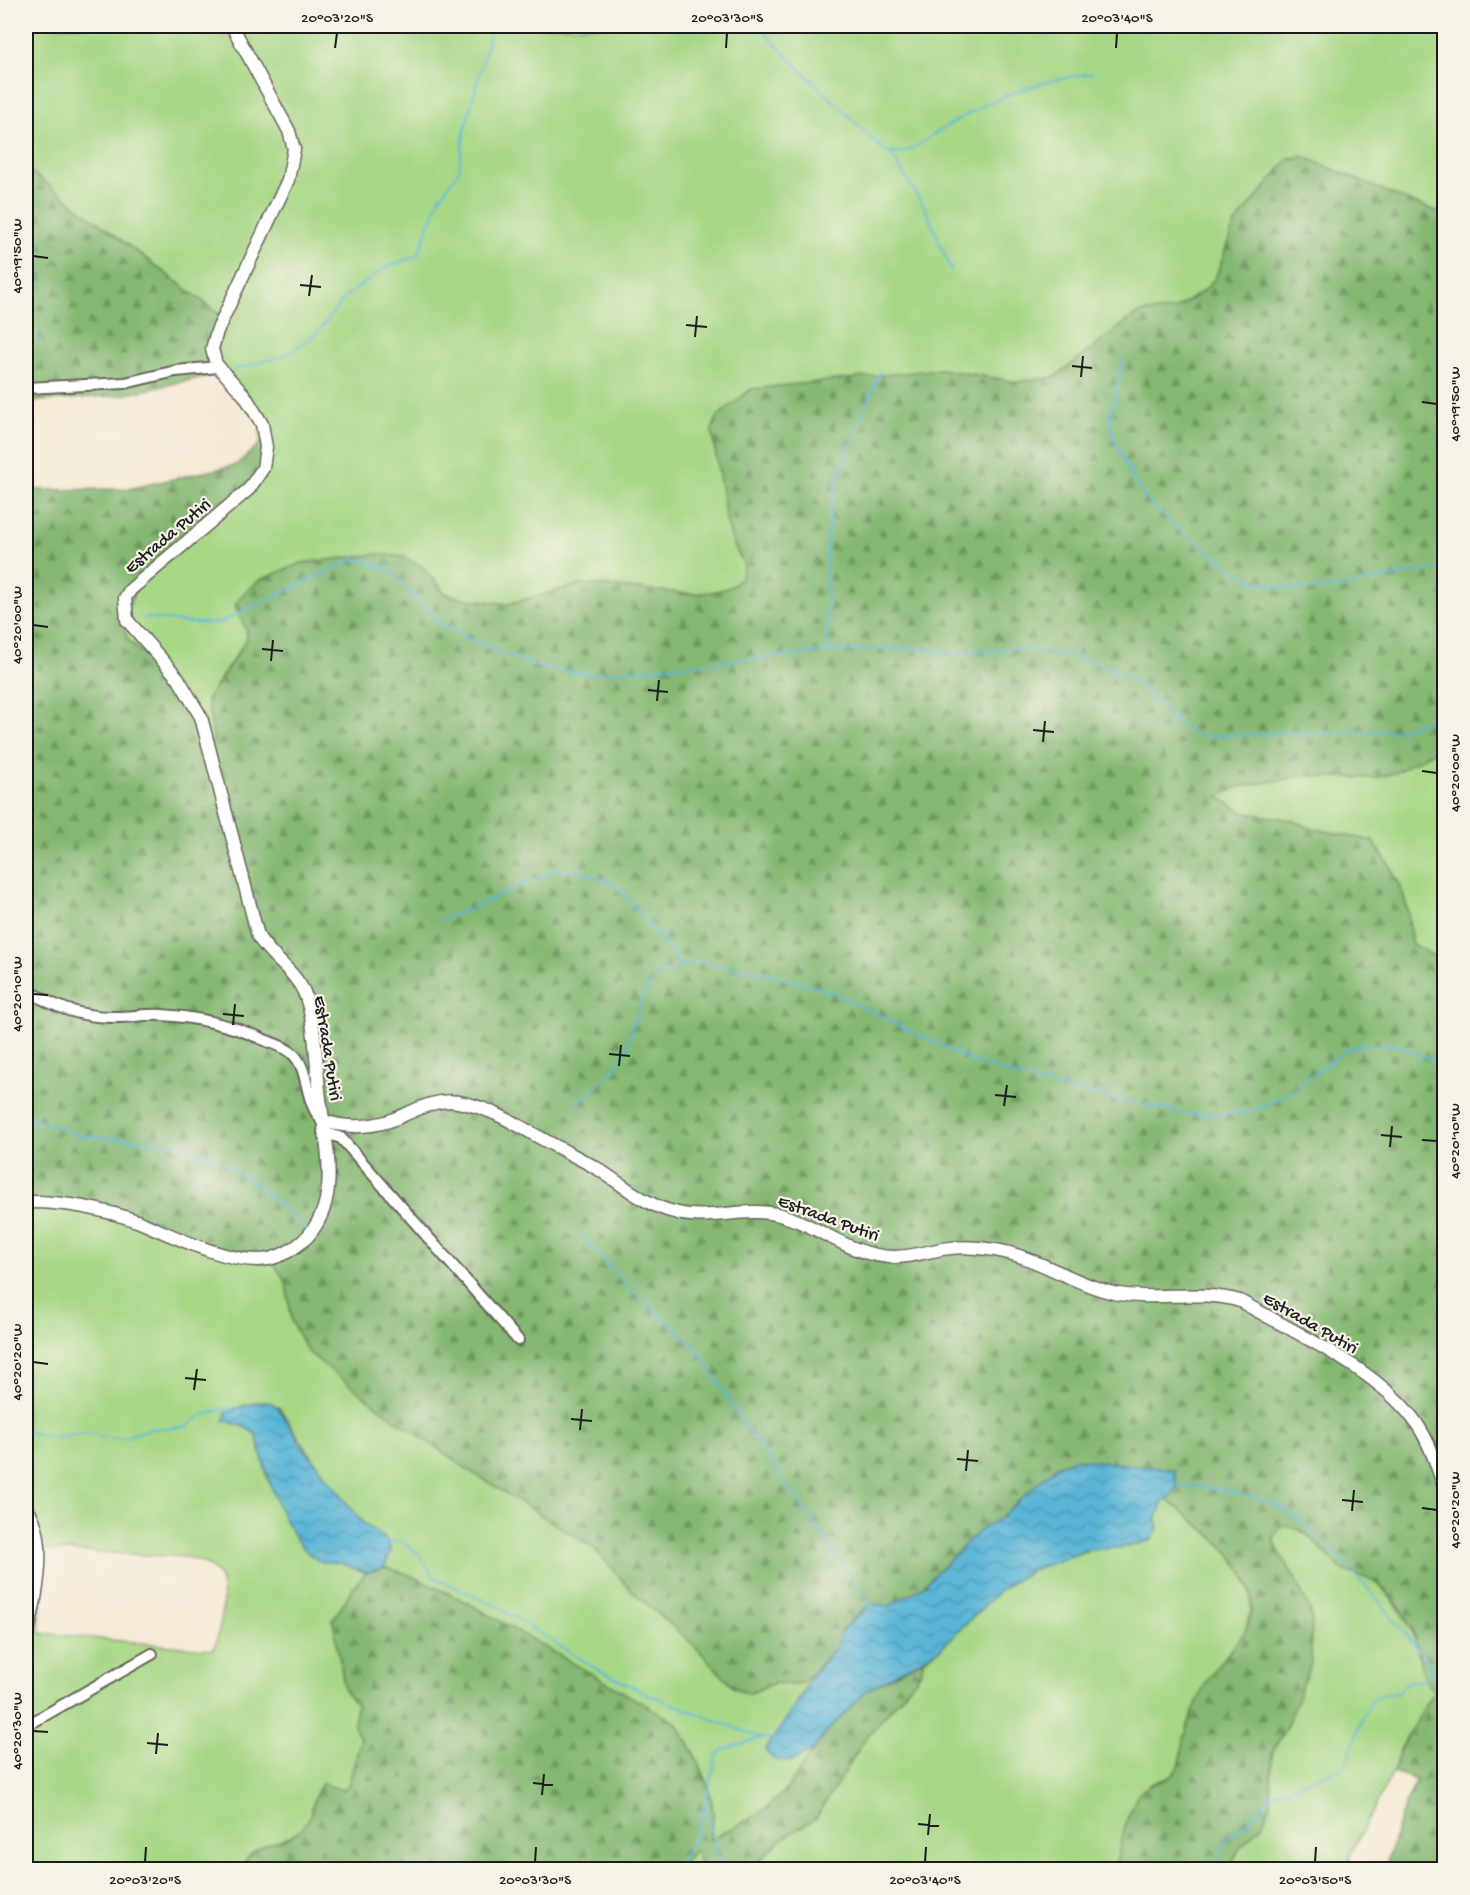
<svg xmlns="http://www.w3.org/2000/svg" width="1470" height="1895" font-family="'Gochi Hand',sans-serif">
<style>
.grass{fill:#a7d785;stroke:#627a50;stroke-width:1.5;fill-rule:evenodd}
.forest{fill:url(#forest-firs);stroke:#506a47;stroke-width:1.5}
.water{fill:url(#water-waves);stroke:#3b697a;stroke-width:1.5}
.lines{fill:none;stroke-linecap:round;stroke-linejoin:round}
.stream{stroke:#5ab6d8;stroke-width:2}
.minor-casing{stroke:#68635c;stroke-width:14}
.tertiary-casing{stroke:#68635c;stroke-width:15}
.minor{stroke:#fff;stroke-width:10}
.tertiary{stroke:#fff;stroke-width:12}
.ticks{fill:none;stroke:#1c1c1c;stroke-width:2}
.labels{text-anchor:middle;stroke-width:4.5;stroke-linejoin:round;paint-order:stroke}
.street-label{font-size:18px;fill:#1c1c1c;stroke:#f7f3e8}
.neatline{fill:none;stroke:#1c1c1c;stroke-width:2}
.ticks-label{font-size:15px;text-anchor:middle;fill:#1c1c1c}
</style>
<defs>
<pattern id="forest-firs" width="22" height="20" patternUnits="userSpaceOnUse" patternTransform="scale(1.5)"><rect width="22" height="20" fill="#85b872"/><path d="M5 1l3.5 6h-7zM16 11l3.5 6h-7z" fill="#6c955d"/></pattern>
<pattern id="water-waves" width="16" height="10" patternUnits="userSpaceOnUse" patternTransform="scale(1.5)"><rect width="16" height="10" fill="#5ab6d8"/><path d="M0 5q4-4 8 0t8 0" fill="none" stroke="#4a93ae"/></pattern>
</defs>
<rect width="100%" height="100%" fill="#f7f3e8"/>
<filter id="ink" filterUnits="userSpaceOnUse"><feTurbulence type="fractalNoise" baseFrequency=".0167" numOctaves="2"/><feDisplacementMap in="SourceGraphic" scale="12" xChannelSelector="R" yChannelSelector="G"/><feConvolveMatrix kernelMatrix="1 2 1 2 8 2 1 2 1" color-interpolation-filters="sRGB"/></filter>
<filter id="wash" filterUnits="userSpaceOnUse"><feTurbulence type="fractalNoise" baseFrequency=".008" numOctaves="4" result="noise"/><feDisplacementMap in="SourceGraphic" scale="24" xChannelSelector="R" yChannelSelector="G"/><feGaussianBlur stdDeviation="1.35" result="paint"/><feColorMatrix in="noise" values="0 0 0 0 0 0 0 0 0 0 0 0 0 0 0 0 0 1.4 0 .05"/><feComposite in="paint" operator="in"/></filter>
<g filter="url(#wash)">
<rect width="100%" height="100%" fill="#f5e8d3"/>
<!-- grass -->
<g class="grass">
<path d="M26 26H1444V214L1406 200 1234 225 1216 277 1205 290 1174 310 1138 313 1055 377 1017 382 941 369 870 377 712 430 727 524 734 546 744 564C743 568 742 575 740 578 733 591 706 593 693 594L582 584 508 604 460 598 444 593 435 579 236 610 246 629 247 639 207 699 214 742 203 741 201 733 162 671 127 639 123 622 137 586 260 483V419L249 403 223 382 211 364 226 319 26 168Z"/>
<path d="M1444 746V971L1436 958 1411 944C1410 898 1399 877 1373 841L1310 828 1293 820 1245 813 1217 797 1238 787 1304 776 1375 778Z"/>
<path d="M26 1205C112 1208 192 1237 273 1262L286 1282 292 1323 308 1352 470 1471 594 1548 630 1589 696 1647 733 1687 748 1694 774 1683 793 1685 811 1677 790 1714 803 1755 813 1751 787 1789 758 1815 708 1840C710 1832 714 1821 713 1812 711 1782 692 1747 675 1722L468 1603 407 1574 384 1567 391 1551C385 1534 371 1532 360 1519 330 1484 303 1446 279 1407L256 1402 233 1409 243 1426 256 1434 267 1477 284 1516 320 1561 338 1562 366 1573 355 1585 333 1620 345 1691 356 1704 354 1726 361 1740 348 1786 344 1790 322 1784C311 1797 314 1816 303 1827 284 1847 255 1836 241 1869L26 1870ZM45 1550 187 1557C220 1565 226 1580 222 1613 220 1626 219 1638 213 1650L39 1633Z"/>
<polygon points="1165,1497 1221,1544 1241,1569 1251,1594 1251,1611 1243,1638 1178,1768 1170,1777 1149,1784 1129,1818 1114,1869 750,1870 783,1838 816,1818 865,1739 916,1679 922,1669 923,1660 940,1649 999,1591 1030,1570 1088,1550 1127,1547 1156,1519"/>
<path d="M1281 1526C1311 1525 1322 1554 1343 1569 1353 1575 1368 1576 1377 1583 1413 1618 1416 1647 1435 1690L1400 1750 1393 1772 1351 1853 1347 1869 1228 1870 1240 1848 1262 1824 1272 1754 1289 1721 1282 1558 1273 1538Z"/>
<polygon points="695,1850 702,1869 679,1870 679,1869"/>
</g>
<!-- forest -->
<g class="forest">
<path d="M1302 156 1406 200 1444 214V746L1395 773 1375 778 1303 776 1238 787 1218 797 1245 813 1293 820 1310 828 1373 841C1398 876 1410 900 1411 943L1437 958 1444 971V1869H1385L1404 1806 1417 1780 1393 1772 1400 1750 1435 1690C1418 1684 1420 1642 1410 1624 1402 1610 1388 1590 1374 1582 1365 1576 1353 1575 1344 1570 1321 1556 1311 1525 1281 1526L1273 1538 1276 1548 1295 1578 1312 1615 1311 1663 1289 1721 1272 1754 1271 1805 1262 1824 1240 1848 1228 1869H1114C1121 1846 1125 1816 1138 1795 1148 1780 1170 1784 1178 1768 1183 1757 1182 1743 1186 1732 1190 1716 1198 1700 1205 1685 1220 1653 1258 1637 1251 1594 1244 1553 1197 1526 1168 1500L1177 1487 1174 1470 1075 1459 999 1520 980 1530 921 1588 890 1606 870 1604 850 1620 836 1647 804 1682 793 1685 774 1683 748 1694 733 1687 696 1647 630 1589 594 1548 470 1471 379 1408 308 1352 292 1323 286 1282 273 1262H260C183 1236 107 1208 26 1205V490L128 489 236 465 264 440 260 483 137 586 123 622 127 639 162 671 201 733 203 741 214 742 207 699 247 639 246 629 235 605 243 594 260 580 301 563 378 554 404 557 422 566 444 593 460 598 508 604 582 584 693 594C706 593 733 591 740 579 742 575 743 568 744 564L734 546 727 524 712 430 718 416 751 389 941 369 1017 382 1055 377 1138 313 1174 310 1205 290 1216 277 1234 225 1289 158Z"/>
<polygon points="26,168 226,319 218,336 217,374 123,395 26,402"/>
<path d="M384 1567 407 1574 468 1603 675 1722C692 1747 710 1782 713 1812 714 1821 710 1831 709 1840L758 1815 787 1789 823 1736 867 1690 923 1660 922 1669 916 1679 865 1739 816 1818 783 1838 750 1869H702L695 1850 679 1869C666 1861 653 1862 640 1870H241C255 1836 284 1847 303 1827 314 1816 311 1797 322 1784L344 1790 348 1786 361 1740 354 1726 356 1704 345 1691 333 1620 355 1585 366 1573Z"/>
</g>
<!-- water -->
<g class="water">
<path d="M256 1402H269L278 1407 304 1448 362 1522 387 1540 391 1551 384 1567C364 1576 360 1569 341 1563 333 1561 325 1564 318 1560 283 1541 266 1471 256 1434L243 1426 224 1421 226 1413Z"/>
<polygon points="1075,1459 1174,1470 1177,1487 1168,1500 1165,1498 1156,1519 1158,1528 1152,1540 1127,1547 1088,1550 1030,1571 999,1591 940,1649 867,1690 823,1736 813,1751 790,1761 775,1760 765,1750 803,1695 811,1677 836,1647 843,1629 870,1604 890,1606 921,1588 980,1530 999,1519 1057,1466"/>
<polygon points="658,1862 669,1863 679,1869 640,1869"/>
</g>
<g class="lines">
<!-- stream -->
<g class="stream">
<path d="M759 26 790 59 886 152C907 159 922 141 939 131 990 99 1033 81 1093 73"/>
<polyline points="890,153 925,208 951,270"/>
<polyline points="26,327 40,339"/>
<polyline points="1123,358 1110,420 1114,438 1131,476 1149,503 1184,534 1242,574 1259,583 1293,589 1327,589 1444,567"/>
<polyline points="233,370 287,355 319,331 345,297 383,269 418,255 439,199 459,170 464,133 492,26"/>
<polyline points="144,617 190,623 219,623 356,558 390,570 437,622 471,640 544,669 591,674 835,651 904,648 962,653 1013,648 1068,654 1116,671 1138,683 1181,726 1197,736 1399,730 1426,721 1444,710"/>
<path d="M828 652C828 601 822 544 834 494 844 452 864 413 880 373"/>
<polyline points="439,919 465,911 555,870 578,870 615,884 681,964"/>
<polyline points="574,1105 609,1076 625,1053 645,990 662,972 697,961 771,974 827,990 972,1061 1036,1082 1189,1114 1239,1114 1264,1106 1288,1094 1347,1049 1363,1045 1399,1045 1444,1065"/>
<polyline points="26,1116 82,1136 177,1143 215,1157 257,1185 306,1229"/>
<polyline points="580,1233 626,1285 698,1349 732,1406 872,1607"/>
<polyline points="26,1431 49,1437 91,1433 107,1438 122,1438 150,1429 185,1427 201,1416 220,1410 239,1407"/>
<path d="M1175 1485C1201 1485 1265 1496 1286 1511 1345 1553 1390 1615 1435 1671"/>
<polyline points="386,1543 401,1541 419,1554 434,1577 498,1607 595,1668 650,1695 761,1738 775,1739"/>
<polyline points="705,1804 721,1870"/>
<polyline points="674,1870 692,1842 707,1799 716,1757 724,1749 761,1738"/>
<path d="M1218 1870 1217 1859 1226 1840 1248 1822 1272 1794 1343 1768C1357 1749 1358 1703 1383 1694 1388 1693 1393 1694 1398 1693 1411 1678 1406 1681 1426 1681L1444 1658"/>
</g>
</g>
</g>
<g filter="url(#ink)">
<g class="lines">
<defs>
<g id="minor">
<polyline points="26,388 125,383 176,371 218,367"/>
<path d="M26 989C53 1007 83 1018 116 1017 131 1017 147 1014 162 1015 196 1017 228 1024 260 1038 270 1043 285 1046 293 1054 310 1070 304 1102 322 1120"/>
<polyline points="323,1132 341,1138 518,1340"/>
<polyline points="26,1726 152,1654"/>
</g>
<g id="tertiary">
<path d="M322 1120C342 1128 368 1128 389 1121 412 1113 432 1098 458 1102 484 1106 507 1119 530 1132 552 1145 576 1156 598 1169 623 1185 645 1205 674 1212 708 1222 742 1207 776 1214 817 1223 850 1257 894 1257 911 1257 926 1252 942 1249 959 1246 978 1247 995 1250 1039 1257 1076 1286 1119 1294 1160 1301 1200 1289 1240 1301 1295 1333 1381 1371 1417 1424 1430 1443 1437 1466 1444 1487"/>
<path d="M26 1202C61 1201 103 1209 137 1221 172 1235 220 1260 258 1260 274 1260 290 1252 303 1241 345 1202 324 1140 319 1090 316 1062 315 1018 304 992 294 970 270 957 258 936L201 717 178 678 127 620 125 598 130 590 249 489 263 468 266 447 262 424 245 396 216 364 212 349 217 331 288 180 294 149 289 131 232 26"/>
<path d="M26 1508C51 1536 35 1605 26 1639"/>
</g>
</defs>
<!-- minor casing -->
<use href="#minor" class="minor-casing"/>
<!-- tertiary casing -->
<use href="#tertiary" class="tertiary-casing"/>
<!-- minor -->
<use href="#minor" class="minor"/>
<!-- tertiary -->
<use href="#tertiary" class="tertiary"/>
</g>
</g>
<!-- ticks -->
<path class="ticks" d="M335 48 337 33M726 48 727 33M1116 48 1117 33M33 256 48 258M300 285 321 287M309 296 312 275M686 325 707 327M695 337 697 316M1072 366 1092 368M1081 377 1083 356M1422 402 1437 404M33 625 48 627M262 649 283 651M271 661 273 640M648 690 668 692M657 701 659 680M1033 730 1054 732M1043 742 1045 721M1422 771 1437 773M33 994 48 995M223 1014 244 1016M233 1025 235 1004M609 1054 630 1056M619 1066 621 1045M995 1095 1016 1097M1004 1106 1007 1085M1381 1135 1402 1137M1422 1140 1437 1141M1390 1147 1392 1126M33 1362 48 1364M185 1378 206 1380M194 1390 197 1369M571 1419 592 1421M580 1430 582 1409M957 1459 978 1461M966 1471 968 1450M1342 1500 1363 1502M1422 1508 1437 1510M1352 1511 1354 1490M33 1731 48 1732M147 1743 168 1745M156 1754 158 1733M533 1783 553 1785M542 1795 544 1774M918 1824 939 1826M928 1835 930 1814M145 1862 146 1847M535 1862 536 1847M925 1862 926 1847M1315 1862 1316 1847"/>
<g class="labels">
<!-- street labels -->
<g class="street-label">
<text transform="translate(167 535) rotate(-40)" y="6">Estrada Putiri</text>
<text transform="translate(329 1048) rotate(81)" y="6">Estrada Putiri</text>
<text transform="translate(829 1217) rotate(20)" y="6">Estrada Putiri</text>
<text transform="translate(1311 1322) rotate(30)" y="6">Estrada Putiri</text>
</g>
</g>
<!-- margin -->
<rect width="1470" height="1895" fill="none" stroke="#f7f3e8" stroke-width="66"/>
<rect x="33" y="33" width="1404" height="1829" class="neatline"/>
<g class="ticks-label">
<text x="337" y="22">20°03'20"S</text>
<text x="727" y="22">20°03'30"S</text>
<text x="1117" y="22">20°03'40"S</text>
<text transform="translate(16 256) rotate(-90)" y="5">40°19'50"W</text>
<text transform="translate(1454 404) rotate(-90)" y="5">40°19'50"W</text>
<text transform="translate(16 625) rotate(-90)" y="5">40°20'00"W</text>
<text transform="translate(1454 773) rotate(-90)" y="5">40°20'00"W</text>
<text transform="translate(16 994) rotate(-90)" y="5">40°20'10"W</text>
<text transform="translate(1454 1141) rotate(-90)" y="5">40°20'10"W</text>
<text transform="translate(16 1362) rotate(-90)" y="5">40°20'20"W</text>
<text transform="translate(1454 1510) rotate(-90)" y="5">40°20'20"W</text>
<text transform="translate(16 1731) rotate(-90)" y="5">40°20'30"W</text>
<text x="145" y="1884">20°03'20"S</text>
<text x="535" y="1884">20°03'30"S</text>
<text x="925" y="1884">20°03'40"S</text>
<text x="1315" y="1884">20°03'50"S</text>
</g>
</svg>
